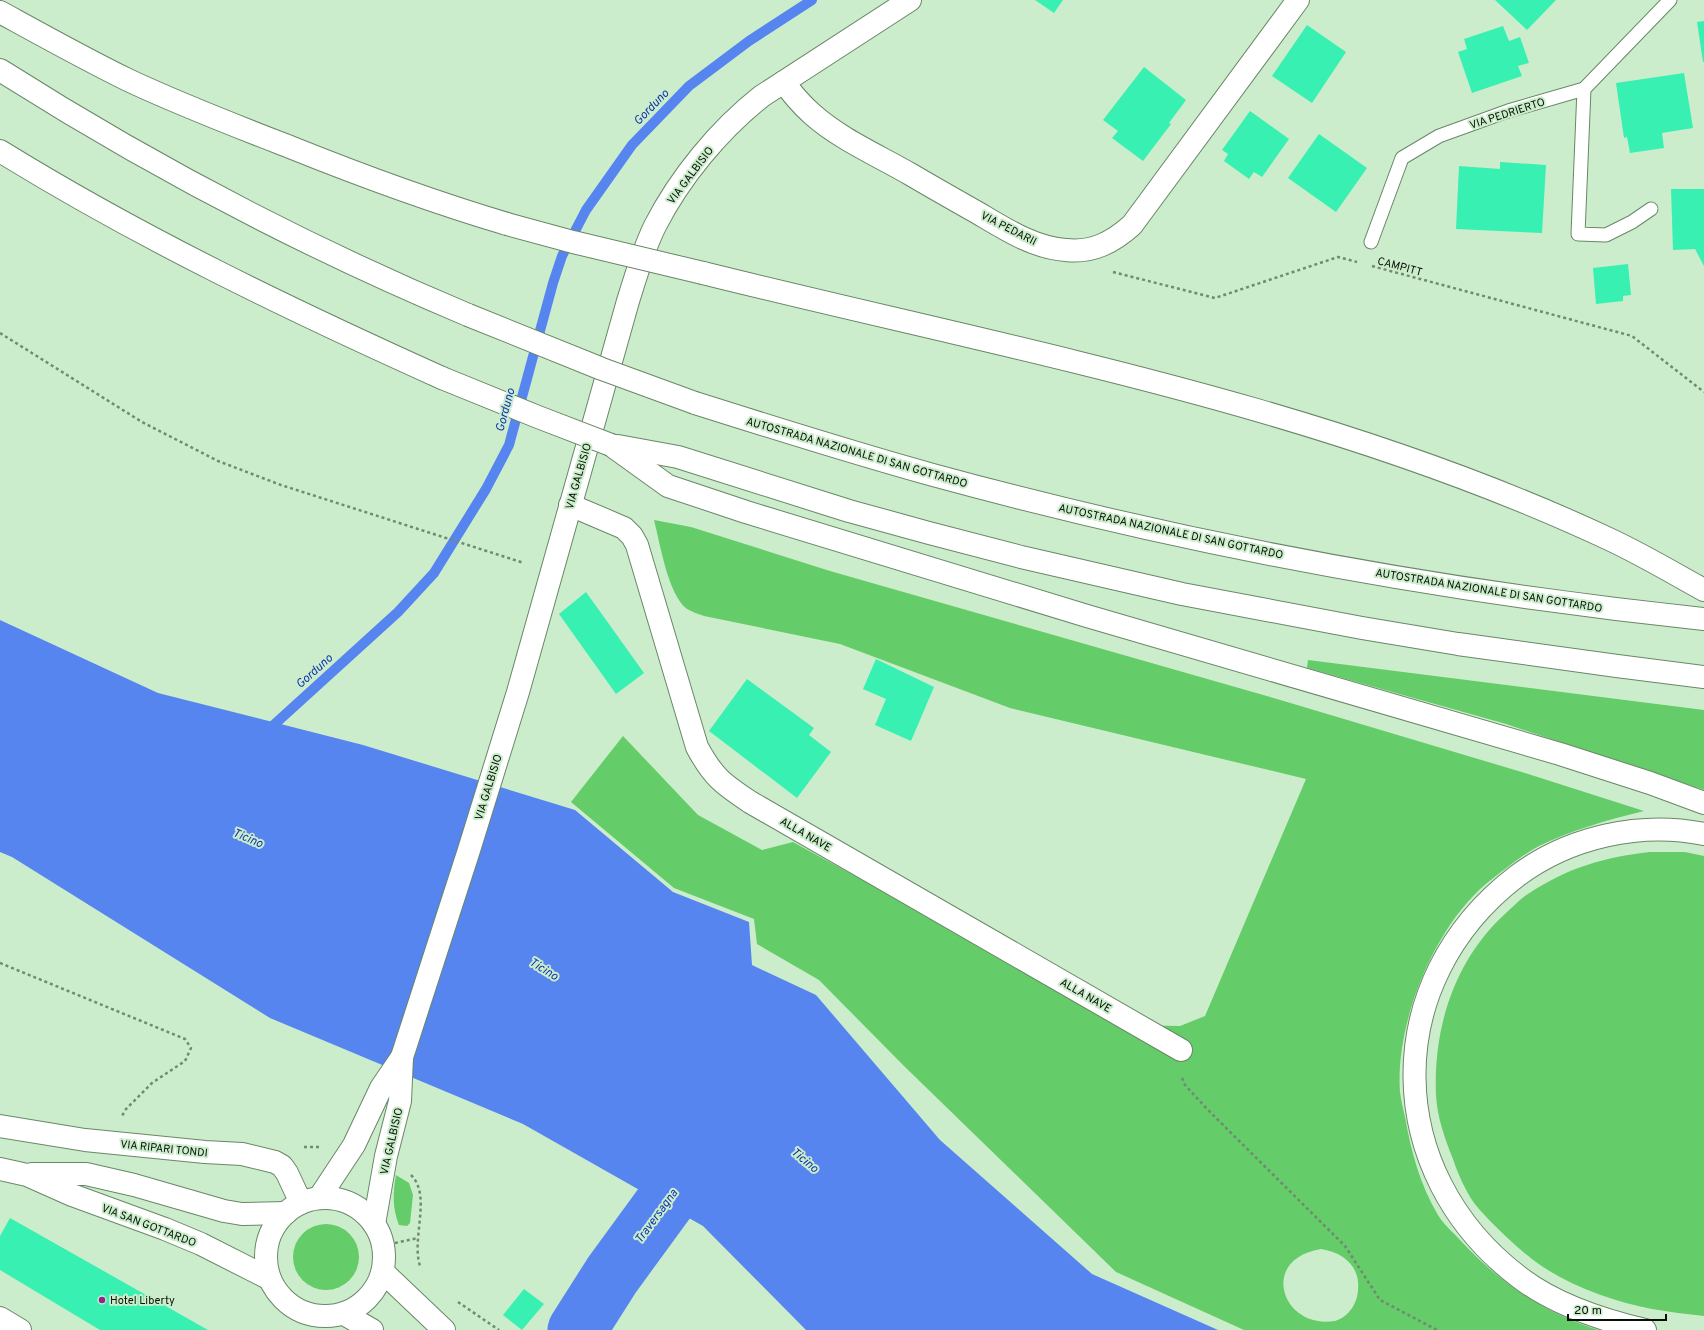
<svg xmlns="http://www.w3.org/2000/svg" width="1704" height="1330" font-family="Overpass,sans-serif">
<style>
.green{fill:#64cc68;fill-rule:evenodd}
.water{fill:#5685f0}
.lines{fill:none;stroke-linecap:round;stroke-linejoin:round}
.stream{stroke:#5685f0;stroke-width:10}
.river{stroke:#5685f0;stroke-width:59}
.building{fill:#38f0b2}
.service-casing{stroke:#698768;stroke-width:15}
.minor-casing{stroke:#698768;stroke-width:24}
.secondary-casing{stroke:#698768;stroke-width:24}
.primary-casing{stroke:#698768;stroke-width:24}
.motorway-casing{stroke:#698768;stroke-width:24}
.path{stroke:#728972;stroke-width:2.5;stroke-dasharray:3 3;stroke-linecap:butt}
.service{stroke:#fff;stroke-width:13}
.minor{stroke:#fff;stroke-width:22}
.secondary{stroke:#fff;stroke-width:22}
.primary{stroke:#fff;stroke-width:22}
.motorway{stroke:#fff;stroke-width:22}
.motorway-bridge-casing{stroke:#698768;stroke-width:24;stroke-linecap:butt}
.motorway-bridge{stroke:#fff;stroke-width:22}
.poi-dot{fill:#892891;stroke:#ccedcb;stroke-width:1.5}
.labels{text-anchor:middle;stroke-width:4;stroke-linejoin:round;paint-order:stroke}
.street-label{font-size:11px;fill:#061006;stroke:#ccedcb}
.poi-label{font-size:11px;fill:#061006;stroke:#ccedcb;text-anchor:start}
.water-label{font-size:12px;font-style:italic;fill:#0c33ae;stroke:#ccedcb}
</style>
<rect width="100%" height="100%" fill="#ccedcb"/>
<!-- green -->
<g class="green">
<path d="M654 520 691 527 830 571 1277 699 1525 773 1644 811C1607 820 1572 830 1539 846 1525 853 1500 873 1487 883 1434 927 1395 1023 1400 1092 1401 1100 1403 1109 1405 1117 1411 1151 1420 1185 1438 1215 1443 1224 1453 1232 1460 1240 1500 1283 1542 1312 1598 1330H1244L1116 1272 904 1066 819 980 757 944 754 919 674 888 571 802 623 736 698 815 762 850 793 842 1127 1025 1180 1026 1205 1016 1306 779 1010 708 840 644 704 616C699 614 692 612 687 609 668 595 660 543 654 520ZM1321 1249C1347 1253 1363 1270 1357 1297 1354 1308 1346 1318 1335 1321 1282 1330 1258 1259 1321 1249Z"/>
<polygon points="1308,660 1704,710 1704,790 1506,724 1307,668"/>
<path d="M1650 852H1685L1704 856V1316C1687 1314 1669 1312 1652 1309 1611 1301 1560 1283 1527 1255 1512 1243 1486 1218 1474 1203 1465 1190 1458 1174 1453 1159 1445 1139 1437 1117 1436 1095 1433 1027 1455 959 1506 913 1513 907 1520 899 1528 894 1567 868 1604 857 1650 852Z"/>
<path d="M396 1175 409 1183 413 1195 410 1223 407 1226 399 1225C392 1208 393 1192 396 1175Z"/>
<circle cx="326" cy="1257" r="33"/>
</g>
<!-- water -->
<polygon class="water" points="0,620 158,693 363,745 575,810 673,892 749,922 752,965 816,995 940,1140 1092,1274 1218,1330 806,1330 703,1226 523,1124 270,1018 12,857 0,852"/>
<g class="lines">
<!-- stream -->
<polyline class="stream" points="266,732 398,612 434,573 486,489 509,445 553,283 562,256 586,210 632,145 689,86 749,41 812,0"/>
<!-- river -->
<polyline class="river" points="577,1330 612,1275 712,1138"/>
</g>
<!-- building -->
<g class="building">
<polygon points="1035,0 1063,0 1054,13"/>
<polygon points="1495,0 1556,0 1527,30"/>
<polygon points="1704,21 1704,62 1703,62 1697,22"/>
<polygon points="1307,25 1346,52 1312,103 1272,76"/>
<polygon points="1503,26 1509,41 1520,37 1529,63 1518,66 1522,76 1472,93 1458,52 1467,49 1464,39"/>
<polygon points="1144,67 1186,100 1169,123 1171,124 1143,161 1112,138 1118,131 1103,120"/>
<polygon points="1684,73 1693,128 1662,133 1664,148 1630,153 1627,137 1624,138 1616,83"/>
<polygon points="1250,111 1289,139 1262,177 1254,172 1249,179 1224,161 1228,154 1222,150"/>
<polygon points="1319,134 1367,168 1336,212 1288,178"/>
<polygon points="1500,162 1546,165 1542,233 1456,229 1459,166 1500,169"/>
<polygon points="1671,189 1704,189 1704,266 1695,249 1673,250"/>
<polygon points="1628,264 1631,295 1623,296 1623,301 1596,304 1593,268"/>
<polygon points="586,592 644,673 616,694 559,614"/>
<polygon points="876,659 934,687 911,741 875,725 886,699 863,689"/>
<polygon points="747,679 814,728 809,735 831,752 797,798 709,731"/>
<polygon points="10,1218 208,1330 100,1330 0,1270 0,1236"/>
<polygon points="524,1289 544,1304 522,1330 503,1315"/>
</g>
<g class="lines">
<defs>
<g id="service">
<polyline points="1584,89 1578,234 1606,235 1632,222 1651,209"/>
<polyline points="1371,242 1402,158 1439,136 1508,111 1584,89 1670,0"/>
</g>
<g id="minor">
<path d="M784 82C792 94 801 104 812 114 840 139 877 155 910 174 932 187 955 200 978 213 1005 229 1034 248 1066 250 1093 253 1113 242 1132 225L1298 0"/>
<path d="M570 505 624 528 632 536 637 545 697 747C713 777 723 784 750 802L1181 1050"/>
<polyline points="0,1126 85,1140 205,1152 242,1154 275,1162 282,1166 287,1173 301,1203"/>
<polyline points="0,1318 20,1330"/>
</g>
<g id="secondary">
<polyline points="319,1198 354,1145 381,1088 402,1057"/>
<path d="M374 1224 386 1156 400 1101 402 1057 469 850 518 692 628 301C636 276 643 250 655 226 680 177 719 130 762 96L910 0"/>
</g>
<g id="primary">
<polyline points="0,1169 27,1175 72,1195 165,1229 201,1244 270,1279"/>
<polyline points="32,1174 86,1174 134,1185 224,1211 242,1214 286,1213"/>
<circle cx="325" cy="1257" r="59"/>
<polyline points="383,1272 444,1330"/>
<polyline points="344,1314 372,1330"/>
</g>
<g id="motorway">
<path d="M0 12C42 35 85 59 128 80 181 105 236 126 290 147 362 176 433 202 507 224"/>
<path d="M0 70C148 164 306 247 468 315"/>
<path d="M0 151C141 238 291 310 442 378"/>
<path d="M703 273C1008 349 1324 405 1611 540 1643 555 1673 573 1704 590"/>
<path d="M695 403C774 428 853 453 933 475 1185 544 1444 592 1704 619"/>
<polyline points="611,445 668,486 746,512 1087,616 1560,754 1650,783 1704,803"/>
<polyline points="618,446 678,457 849,511 929,533 1021,557 1182,594 1362,628 1458,644 1617,666 1704,677"/>
<path d="M1645 1330C1602 1320 1555 1305 1519 1277 1382 1173 1378 982 1517 876 1569 837 1640 821 1704 834"/>
</g>
</defs>
<!-- service casing -->
<use href="#service" class="service-casing"/>
<!-- minor casing -->
<use href="#minor" class="minor-casing"/>
<!-- secondary casing -->
<use href="#secondary" class="secondary-casing"/>
<!-- primary casing -->
<use href="#primary" class="primary-casing"/>
<!-- motorway casing -->
<use href="#motorway" class="motorway-casing"/>
<!-- path -->
<g class="path">
<polyline points="1372,266 1632,336 1704,392"/>
<polyline points="1113,272 1215,298 1338,257 1357,262"/>
<polyline points="0,333 142,422 218,461 281,485 524,563"/>
<polyline points="0,963 185,1039 191,1048 185,1061 152,1083 126,1109 122,1116"/>
<polyline points="1182,1078 1185,1085 1208,1110 1345,1246 1380,1300 1437,1330"/>
<polyline points="304,1147 319,1147"/>
<path d="M411 1175C432 1196 411 1238 420 1266"/>
<polyline points="395,1243 418,1238"/>
<polyline points="458,1302 499,1330"/>
</g>
<!-- service -->
<use href="#service" class="service"/>
<!-- minor -->
<use href="#minor" class="minor"/>
<!-- secondary -->
<use href="#secondary" class="secondary"/>
<!-- primary -->
<use href="#primary" class="primary"/>
<!-- motorway -->
<use href="#motorway" class="motorway"/>
<defs>
<g id="motorway-bridge">
<polyline points="507,224 573,242 703,273"/>
<polyline points="468,315 602,369 695,403"/>
<polyline points="442,378 538,417 611,445"/>
</g>
</defs>
<!-- motorway-bridge casing -->
<use href="#motorway-bridge" class="motorway-bridge-casing"/>
<!-- motorway-bridge -->
<use href="#motorway-bridge" class="motorway-bridge"/>
</g>
<!-- markers -->
<circle class="poi-dot" cx="102" cy="1300" r="4"/>
<g class="labels">
<!-- street labels -->
<g class="street-label">
<text transform="translate(1507 113) rotate(-18)" y="4">VIA PEDRIERTO</text>
<text transform="translate(690 175) rotate(-53)" y="4">VIA GALBISIO</text>
<text transform="translate(1009 228) rotate(27)" y="4">VIA PEDARII</text>
<text transform="translate(1400 266) rotate(15)" y="4">CAMPITT</text>
<text transform="translate(857 452) rotate(16)" y="4">AUTOSTRADA NAZIONALE DI SAN GOTTARDO</text>
<text transform="translate(578 476) rotate(-74)" y="4">VIA GALBISIO</text>
<text transform="translate(1171 531) rotate(12)" y="4">AUTOSTRADA NAZIONALE DI SAN GOTTARDO</text>
<text transform="translate(1489 590) rotate(9)" y="4">AUTOSTRADA NAZIONALE DI SAN GOTTARDO</text>
<text transform="translate(488 787) rotate(-73)" y="4">VIA GALBISIO</text>
<text transform="translate(806 834) rotate(30)" y="4">ALLA NAVE</text>
<text transform="translate(1086 995) rotate(30)" y="4">ALLA NAVE</text>
<text transform="translate(391 1141) rotate(-77)" y="4">VIA GALBISIO</text>
<text transform="translate(164 1148) rotate(6)" y="4">VIA RIPARI TONDI</text>
<text transform="translate(149 1225) rotate(21)" y="4">VIA SAN GOTTARDO</text>
</g>
<!-- poi labels -->
<g class="poi-label">
<text x="110" y="1304">Hotel Liberty</text>
</g>
<!-- water labels -->
<g class="water-label">
<text transform="translate(651 107) rotate(-46)" y="4">Gorduno</text>
<text transform="translate(505 410) rotate(-75)" y="4">Gorduno</text>
<text transform="translate(314 671) rotate(-42)" y="4">Gorduno</text>
<text transform="translate(248 838) rotate(23)" y="4">Ticino</text>
<text transform="translate(544 969) rotate(32)" y="4">Ticino</text>
<text transform="translate(805 1160) rotate(40)" y="4">Ticino</text>
<text transform="translate(656 1216) rotate(-54)" y="4">Traversagna</text>
</g>
</g>
<!-- scale -->
<path d="M1568 1314v6h98v-6" fill="none" stroke="#061006" stroke-width="2"/>
<text x="1574" y="1314" font-size="12" fill="#061006" stroke="#ccedcb" stroke-width="3" paint-order="stroke">20 m</text>
</svg>
